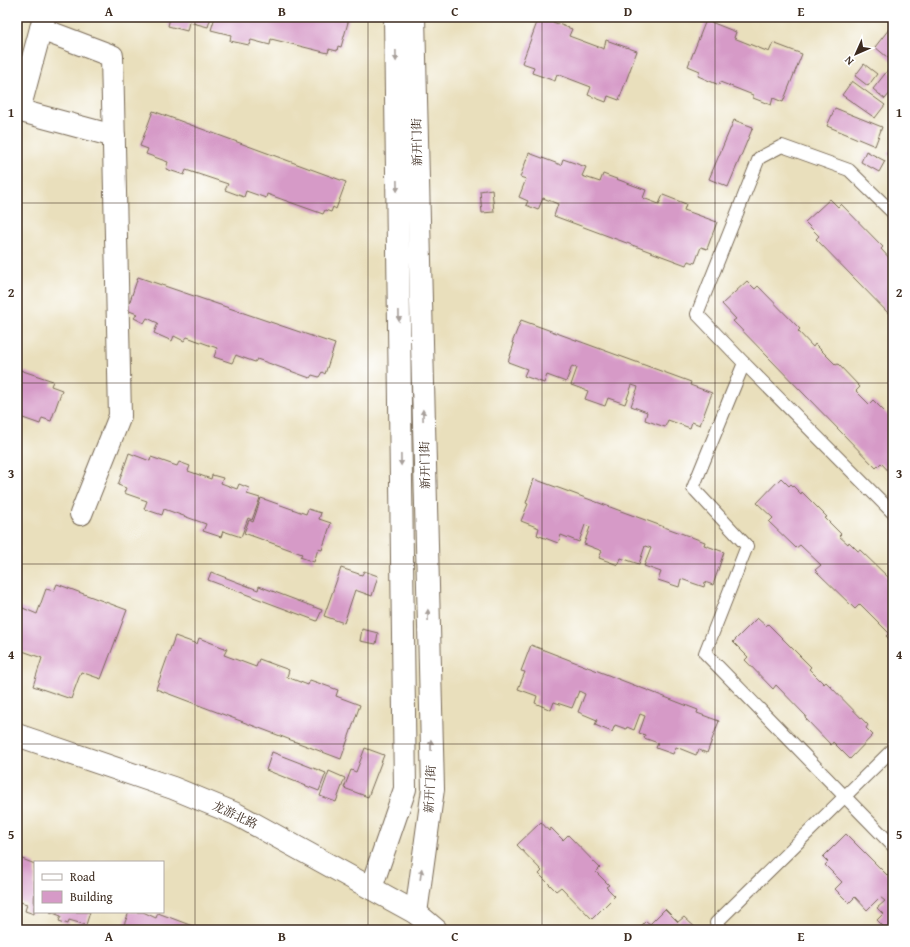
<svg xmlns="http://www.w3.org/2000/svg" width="910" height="947" font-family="'Gentium Book Plus','Noto Serif SC',serif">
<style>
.building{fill:#d69ac7}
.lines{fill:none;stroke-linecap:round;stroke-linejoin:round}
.service-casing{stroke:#786955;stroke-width:14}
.minor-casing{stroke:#786955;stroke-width:24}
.tertiary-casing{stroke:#786955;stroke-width:24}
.service{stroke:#fff;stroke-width:12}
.minor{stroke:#fff;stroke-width:22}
.tertiary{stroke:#fff;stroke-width:22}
.oneway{fill:#a79f9a}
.grid{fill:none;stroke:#3b2a1e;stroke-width:1;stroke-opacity:0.55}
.labels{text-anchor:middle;stroke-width:4;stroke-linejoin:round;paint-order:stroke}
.street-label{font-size:12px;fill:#3b2a1e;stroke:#fff}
.neatline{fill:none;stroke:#3b2a1e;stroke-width:1.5}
.grid-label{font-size:13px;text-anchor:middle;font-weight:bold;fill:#3b2a1e}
</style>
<rect width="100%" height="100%" fill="#fff"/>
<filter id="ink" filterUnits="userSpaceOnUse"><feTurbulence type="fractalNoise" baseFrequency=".025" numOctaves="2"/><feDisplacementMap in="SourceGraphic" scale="8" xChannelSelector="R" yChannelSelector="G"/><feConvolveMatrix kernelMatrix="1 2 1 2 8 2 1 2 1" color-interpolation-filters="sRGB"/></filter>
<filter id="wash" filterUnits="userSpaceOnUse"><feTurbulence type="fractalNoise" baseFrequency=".012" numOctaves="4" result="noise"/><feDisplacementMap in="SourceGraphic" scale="16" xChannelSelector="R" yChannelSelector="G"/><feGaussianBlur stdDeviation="0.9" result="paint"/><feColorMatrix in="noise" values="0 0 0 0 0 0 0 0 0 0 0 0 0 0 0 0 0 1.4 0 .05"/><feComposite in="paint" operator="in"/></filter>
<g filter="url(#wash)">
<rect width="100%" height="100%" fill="#e9dfbc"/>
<g id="blocks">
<!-- building -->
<g class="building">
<polygon points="166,17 211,17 208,27 189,22 187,31 168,26 170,18"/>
<polygon points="215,17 341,17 349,19 341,47 338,46 337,51 329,49 328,53 271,39 270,45 251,40 249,45 230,41 231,35 211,30"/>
<polygon points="539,17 572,29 569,36 604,49 606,40 637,51 619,100 608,96 606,102 588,95 591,87 557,74 555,81 532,73 534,67 522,63"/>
<polygon points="706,20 736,32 734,38 769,52 773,43 802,54 783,102 773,98 771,105 753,98 753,95 720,82 719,85 698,76 700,71 688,66"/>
<polygon points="893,24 893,62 875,47"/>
<polygon points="864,64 877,74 868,86 855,76"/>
<polygon points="888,70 893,74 893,94 891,92 885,99 873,89"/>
<polygon points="852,81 885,105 875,118 842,95"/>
<polygon points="835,108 882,127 875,146 827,126"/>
<polygon points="153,111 346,182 336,209 333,207 331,212 325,210 323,214 267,194 266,198 246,191 244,197 225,190 228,184 186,170 184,175 166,169 168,162 146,154 148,149 140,146"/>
<polygon points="734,120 753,127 728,187 709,179"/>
<polygon points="893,145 893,159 887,154"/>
<polygon points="866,151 885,161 879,172 861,162"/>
<polygon points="529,153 561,165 563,159 586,167 582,176 600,182 603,174 646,190 643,198 659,204 663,195 686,204 684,210 717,222 707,249 701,247 695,263 688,261 686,265 554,216 558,204 543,198 538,210 526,205 528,201 519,197 526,179 520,177"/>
<polygon points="492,189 494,212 482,213 480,191"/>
<polygon points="830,199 838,207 841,204 883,247 881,249 893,262 893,318 816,239 819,236 805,222"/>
<polygon points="138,277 335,344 325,374 322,372 319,377 312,375 310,378 257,359 255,362 238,356 236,355 232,363 214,357 217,348 187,337 184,341 174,336 172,341 154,333 158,323 147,318 144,323 134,318 137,314 127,310"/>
<polygon points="747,281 755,289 758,286 800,329 798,331 813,347 815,344 836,365 838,364 860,387 856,391 869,404 873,400 893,420 893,476 881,463 876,468 733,321 736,319 722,304"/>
<polygon points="521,320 691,382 690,385 712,393 700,425 692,422 690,428 668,420 665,427 645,420 647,412 631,406 638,387 632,385 625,404 608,398 605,406 585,399 588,391 571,385 577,368 572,366 566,382 547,375 544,383 524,376 527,369 508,362 514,344 512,343"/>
<polygon points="17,369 53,381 51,386 62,390 51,421 42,418 40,424 20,417 19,421 17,420"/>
<polygon points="129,453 150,461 151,457 177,466 179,462 190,466 188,471 211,479 212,475 223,478 221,483 237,489 239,484 249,488 247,494 260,498 252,520 248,518 241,537 223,531 221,537 203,531 206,524 164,509 162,515 144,509 147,501 124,493 126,488 118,485"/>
<polygon points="781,478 789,486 791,484 801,494 802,492 827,517 825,518 841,534 839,536 848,544 849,542 858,551 860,550 890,579 888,581 892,585 890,587 893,590 893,643 886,636 889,633 860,604 855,609 815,570 821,565 800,545 796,548 769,522 773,518 757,503"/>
<polygon points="534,479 705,542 704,545 724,552 713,585 705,582 704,587 681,579 679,587 658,580 661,572 644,566 651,548 645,546 639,564 621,558 618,565 599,558 602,551 584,544 590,527 585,525 579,542 561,535 558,543 537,535 539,528 521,521 528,504 526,503"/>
<polygon points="261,498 306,514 308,509 321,513 319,519 331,523 322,550 318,549 314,562 300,557 302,554 244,533 249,520 253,522"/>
<polygon points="341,568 362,575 364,571 378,576 372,596 355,590 344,623 324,616"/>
<polygon points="211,572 258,590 259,586 322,610 317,621 208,580"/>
<polygon points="57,584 127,610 101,679 81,672 71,699 33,686 42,658 17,649 18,606 37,614 46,589 54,591"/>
<polygon points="757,618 766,626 768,624 811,667 809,669 824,684 826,682 868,725 866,728 873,735 850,759 833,742 831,745 805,718 806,716 776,685 773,689 745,660 748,657 733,642"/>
<polygon points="362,629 378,633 376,644 360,641"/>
<polygon points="175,636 197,644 199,638 227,649 224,655 256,667 259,659 289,670 287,677 308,685 310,680 338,690 336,696 360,705 341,759 156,689"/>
<polygon points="531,645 698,710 697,713 719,721 707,753 699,750 696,755 676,747 673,754 656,748 658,743 644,738 645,735 639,733 645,716 640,714 634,730 627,727 626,729 615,725 612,732 595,725 597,720 578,712 585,694 579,691 572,708 554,702 551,710 535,703 537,696 518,689 525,672 521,671"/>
<polygon points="365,748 384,755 368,797 344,788 351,770 356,772"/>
<polygon points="272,752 326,773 319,791 266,770"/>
<polygon points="329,771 345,778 336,802 320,796"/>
<polygon points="541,822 549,831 551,828 563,840 568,835 600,868 596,872 609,885 606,887 615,896 592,919 561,887 556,891 539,874 542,871 517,845"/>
<polygon points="846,834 893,881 893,930 887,930 877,920 883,914 877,908 885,901 880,897 867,910 855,897 849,903 835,889 842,882 825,865 828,862 823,857"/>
<polygon points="17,857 35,864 34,914 25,911 27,904 17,901"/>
<polygon points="665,909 678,922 684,917 698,930 637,930 646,921 650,924"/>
<polygon points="50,912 90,912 86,925 69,920 68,924 59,921 61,916"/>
<polygon points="129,912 143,912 156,918 158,913 203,930 122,930"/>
</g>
</g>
</g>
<g filter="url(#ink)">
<use href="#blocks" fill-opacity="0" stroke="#786955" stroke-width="1"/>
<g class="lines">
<defs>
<g id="service">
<polyline points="893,213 849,170 782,146 759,158 697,314 744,363 893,513"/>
<polyline points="744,363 693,488 747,546 705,653 893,846"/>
<polyline points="723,930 716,923 893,749"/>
</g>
<g id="minor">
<polyline points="41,29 112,56 120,416 81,514"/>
<polyline points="17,110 114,136"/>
<polyline points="19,110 44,17"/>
</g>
<g id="tertiary">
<polyline points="414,17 433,789 416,913"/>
<polyline points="17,735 173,788 236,814 416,913 436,930"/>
<polyline points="371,888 405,789 395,17"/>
</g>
</defs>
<!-- service casing -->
<use href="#service" class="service-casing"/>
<!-- minor casing -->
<use href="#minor" class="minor-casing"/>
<!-- tertiary casing -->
<use href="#tertiary" class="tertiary-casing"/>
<!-- service -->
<use href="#service" class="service"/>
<!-- minor -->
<use href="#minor" class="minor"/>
<!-- tertiary -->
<use href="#tertiary" class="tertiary"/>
</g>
<!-- one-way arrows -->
<defs><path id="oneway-solid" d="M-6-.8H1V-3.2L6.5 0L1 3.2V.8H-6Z"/></defs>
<g class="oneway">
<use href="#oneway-solid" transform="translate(396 56) rotate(89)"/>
<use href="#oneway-solid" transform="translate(397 186) rotate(89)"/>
<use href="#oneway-solid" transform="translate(399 316) rotate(89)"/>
<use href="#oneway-solid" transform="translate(423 415) rotate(-91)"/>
<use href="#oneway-solid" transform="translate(401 460) rotate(89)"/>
<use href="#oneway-solid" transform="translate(428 615) rotate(-91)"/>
<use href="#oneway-solid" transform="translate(431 745) rotate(-91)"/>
<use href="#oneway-solid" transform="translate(421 874) rotate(-82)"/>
</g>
</g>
<!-- grid -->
<path class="grid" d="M195 17V930M368 17V930M542 17V930M715 17V930M17 203H893M17 383H893M17 564H893M17 744H893"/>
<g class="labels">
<!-- street labels -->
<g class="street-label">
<text transform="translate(417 142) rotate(-91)" y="4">新开门街</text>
<text transform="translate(425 465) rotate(-91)" y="4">新开门街</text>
<text transform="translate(430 789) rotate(-87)" y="4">新开门街</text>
<text transform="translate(235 815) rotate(25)" y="4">龙游北路</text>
</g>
</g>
<!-- margin -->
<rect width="910" height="947" fill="none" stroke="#fff" stroke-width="44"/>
<!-- legend -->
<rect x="34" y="861" width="130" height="52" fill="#ffffff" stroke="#b1aaa5"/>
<rect x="42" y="874" width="20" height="6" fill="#ffffff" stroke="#b1aaa5"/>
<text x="70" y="881" font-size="12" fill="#3b2a1e">Road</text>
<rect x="42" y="891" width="20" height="12" fill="#d69ac7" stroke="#b1aaa5"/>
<text x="70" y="901" font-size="12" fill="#3b2a1e">Building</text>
<!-- north arrow -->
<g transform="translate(856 54) rotate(225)" stroke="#ffffff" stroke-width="3" paint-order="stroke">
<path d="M0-3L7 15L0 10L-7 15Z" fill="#3b2a1e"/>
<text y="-6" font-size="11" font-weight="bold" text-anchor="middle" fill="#3b2a1e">N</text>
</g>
<rect x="22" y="22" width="866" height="903" class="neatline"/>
<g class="grid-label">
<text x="109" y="16">A</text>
<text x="282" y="16">B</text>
<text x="455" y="16">C</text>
<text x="628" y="16">D</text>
<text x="801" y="16">E</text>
<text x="11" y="117">1</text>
<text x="899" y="117">1</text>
<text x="11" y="297">2</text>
<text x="899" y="297">2</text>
<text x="11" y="478">3</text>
<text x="899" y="478">3</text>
<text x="11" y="659">4</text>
<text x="899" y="659">4</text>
<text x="11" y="839">5</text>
<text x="899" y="839">5</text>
<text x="109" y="941">A</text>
<text x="282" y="941">B</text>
<text x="455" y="941">C</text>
<text x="628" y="941">D</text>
<text x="801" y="941">E</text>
</g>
</svg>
